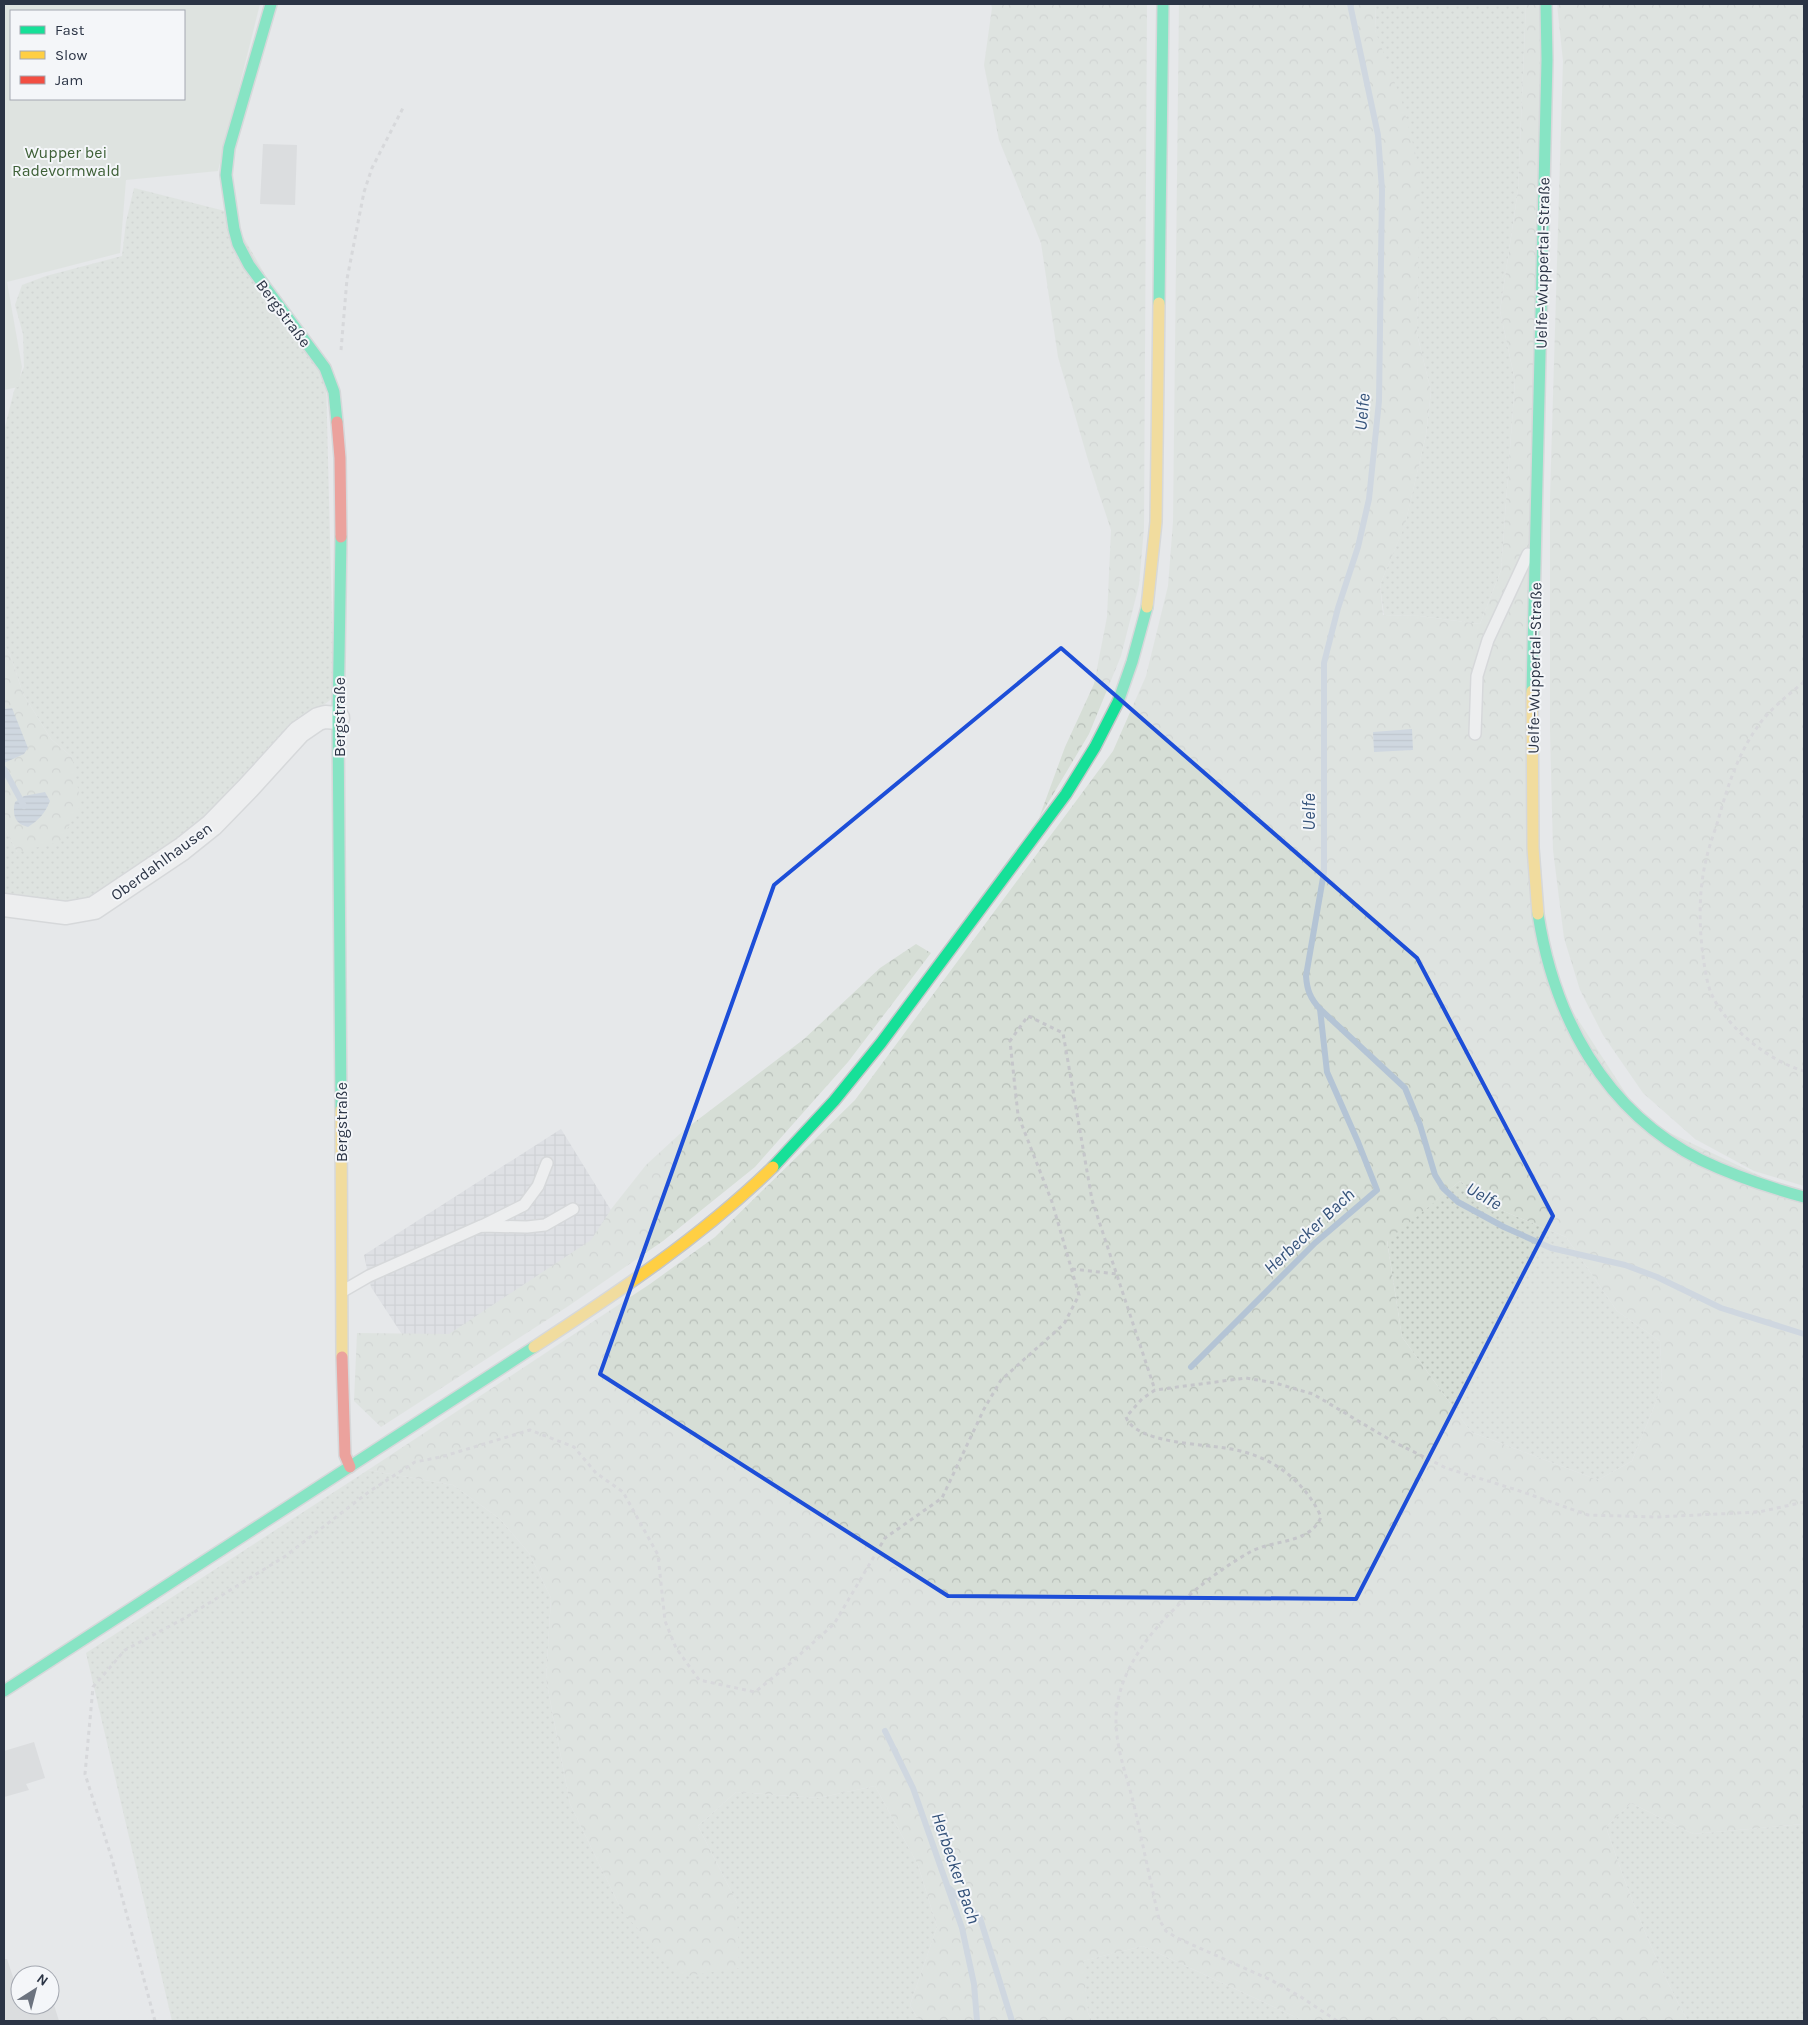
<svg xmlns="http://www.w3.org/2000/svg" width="1808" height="2025" font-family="Karla,sans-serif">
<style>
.industrial{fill:url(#industrial-grid)}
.grass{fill:url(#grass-dots)}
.forest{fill:url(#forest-crowns);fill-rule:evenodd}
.park{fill:#d6ded6;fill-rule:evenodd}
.water{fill:url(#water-rules)}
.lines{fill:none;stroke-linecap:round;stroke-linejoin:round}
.stream{stroke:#b4c4d5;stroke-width:6}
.building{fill:#ced0d3}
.lane-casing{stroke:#c4c6c8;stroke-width:14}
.street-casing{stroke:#c4c6c8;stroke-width:25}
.fast-casing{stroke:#c4c6c8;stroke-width:14}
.slow-casing{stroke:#c4c6c8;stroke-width:14}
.jam-casing{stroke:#c4c6c8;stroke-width:14}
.path{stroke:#c5c6ca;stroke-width:3;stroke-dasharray:4 4;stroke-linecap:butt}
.lane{stroke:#f5f6f7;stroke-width:11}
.street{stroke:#f5f6f7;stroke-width:22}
.fast{stroke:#16e098;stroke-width:11}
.slow{stroke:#ffcf43;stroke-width:11}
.jam{stroke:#f24e42;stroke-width:11}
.marked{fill:none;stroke:#1d4ed8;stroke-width:4;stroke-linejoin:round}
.labels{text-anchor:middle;stroke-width:4;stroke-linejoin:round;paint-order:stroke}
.park-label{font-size:16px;fill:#3f6138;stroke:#f4f6f9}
.street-label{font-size:16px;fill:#2b3445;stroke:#f4f6f9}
.water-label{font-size:18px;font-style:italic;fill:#34527a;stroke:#f4f6f9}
</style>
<defs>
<pattern id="industrial-grid" width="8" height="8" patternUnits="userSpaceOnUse" patternTransform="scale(1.25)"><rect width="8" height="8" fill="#d4d7dd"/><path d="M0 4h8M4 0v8" fill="none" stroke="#b6b9bf"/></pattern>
<pattern id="grass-dots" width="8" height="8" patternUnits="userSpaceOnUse" patternTransform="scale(1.25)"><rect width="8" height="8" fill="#d6ded6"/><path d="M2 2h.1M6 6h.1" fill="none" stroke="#b8bfb9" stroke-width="1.8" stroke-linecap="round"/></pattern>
<pattern id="forest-crowns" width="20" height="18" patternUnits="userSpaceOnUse" patternTransform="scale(1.25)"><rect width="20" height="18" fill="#d6ded6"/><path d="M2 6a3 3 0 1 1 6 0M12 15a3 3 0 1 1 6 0" fill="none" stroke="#b8bfb9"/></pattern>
<pattern id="water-rules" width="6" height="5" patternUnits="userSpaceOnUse" patternTransform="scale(1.25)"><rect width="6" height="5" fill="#b4c4d5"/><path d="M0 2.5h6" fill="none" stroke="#93a0af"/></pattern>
</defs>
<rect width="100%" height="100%" fill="#e6e8ea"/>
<!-- industrial -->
<polygon class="industrial" points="561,1129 625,1233 424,1368 371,1287 364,1255"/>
<!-- grass -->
<g class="grass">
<polygon points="1376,4 1526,4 1518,190 1500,311 1515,381 1501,570 1480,624 1420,616 1384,615 1380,585 1405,524 1426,435 1431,391 1417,334 1418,253 1375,30"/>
<polygon points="134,188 229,212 326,381 334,697 303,721 210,823 94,906 4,902 4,827 17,852 72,757 51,739 23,694 10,654 4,644 4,431 14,391 24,367 23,334 15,305 22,285 46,276 122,256 126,222"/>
<polygon points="1460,1181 1489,1205 1566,1237 1617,1311 1660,1341 1662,1387 1632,1461 1598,1480 1471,1432 1402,1337 1387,1240"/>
<polygon points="368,1470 453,1485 500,1519 529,1553 551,1598 546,1679 570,1804 622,1911 737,1903 698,1826 736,1792 818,1798 875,1786 918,1865 937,1927 910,2005 919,2021 172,2021 86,1653"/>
<path d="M1631 1803 1693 1834 1804 1824V2021H1688C1653 1958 1629 1895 1606 1827Z"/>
<polygon points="1143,1946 1304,2021 1092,2021 1088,2013 1082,1961"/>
</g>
<!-- forest -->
<g class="forest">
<polygon points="991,4 1147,4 1144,528 1139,585 1121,656 1089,734 1039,818 1065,747 1094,684 1107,617 1111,530 1088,460 1058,357 1041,243 999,140 984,65 992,8"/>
<path d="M1179 4H1376L1375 30 1402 102 1420 171 1417 334 1431 391 1426 435 1405 525 1380 585 1383 615 1420 616 1480 624 1501 570 1515 381 1500 311 1518 190 1526 4H1546L1532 742 1549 975 1643 1120 1804 1197V1824L1693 1834 1631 1803 1606 1827C1629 1895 1653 1958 1688 2021H1304L1143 1946 1083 1961 1088 2013 1092 2021H919L910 2005 937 1927 918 1865 875 1786 818 1798 736 1792 698 1826 737 1903 739 1968 680 1977 622 1911 570 1804 546 1679 551 1598 529 1553 500 1519 453 1485 368 1470 650 1284 715 1237 855 1100 1113 751 1146 676 1168 586 1173 522ZM1460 1181 1489 1205 1566 1237 1617 1311 1660 1341 1662 1387 1632 1461 1598 1480 1471 1432 1402 1337 1387 1241Z"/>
<polygon points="1557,4 1804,4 1804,1186 1754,1171 1695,1139 1643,1093 1603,1035 1580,990 1564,938 1553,850 1550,731 1550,497 1563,61"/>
<polygon points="4,644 10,654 23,694 51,739 72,757 81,804 60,842 17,852 4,827"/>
<polygon points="916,944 931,953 848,1062 755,1167 663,1241 567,1307 381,1427 354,1401 357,1333 449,1334 591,1240 612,1208 646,1165 683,1131 804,1039 880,968"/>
</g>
<!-- park -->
<path class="park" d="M4 4H260L218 171 126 180 120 253 7 282 22 367 18 387 4 390ZM11 11H184V99H11Z"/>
<!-- water -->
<g class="water">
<polygon points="12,708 28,748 24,754 4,763 4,709"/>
<polygon points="1412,729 1413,750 1374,752 1373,732"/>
<path d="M45 792 50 801C45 813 39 820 28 827 15 824 12 815 15 802L24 796Z"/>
</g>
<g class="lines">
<!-- stream -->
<g class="stream">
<path d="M1350 4 1378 135 1382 190 1379 401 1369 499 1358 547 1338 608 1324 663V872L1306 976C1307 990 1310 998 1320 1009L1405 1088 1420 1125 1435 1175 1443 1188 1458 1202 1504 1227 1551 1248 1625 1265 1657 1277 1721 1308 1804 1334"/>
<polyline points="4,769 24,806"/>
<polyline points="1191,1367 1315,1243 1377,1190 1358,1142 1327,1072 1320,1009"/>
<polyline points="885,1731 913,1788 962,1928 974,1984 977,2021"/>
<polyline points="949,1888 980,1918 1012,2021"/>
</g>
</g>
<!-- building -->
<g class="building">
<polygon points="263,144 297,145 295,205 260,204"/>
<polygon points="34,1742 45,1778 26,1784 29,1790 4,1797 4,1751"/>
<polygon points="4,1959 7,1959 20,1998 20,2005 54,2005 59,2021 4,2021"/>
</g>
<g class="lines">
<defs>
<g id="lane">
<polyline points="1475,734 1477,676 1488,640 1528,554"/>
<polyline points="482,1226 524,1205 538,1186 547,1163"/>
<polyline points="343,1291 369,1276 481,1226 527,1227 545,1225 573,1209"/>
</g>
<polyline id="street" points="4,905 66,913 94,908 182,849 212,825 248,788 299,732 318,719 325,717 338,718"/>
<g id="fast">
<polyline points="271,4 229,148 226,175 234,229 238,244 249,265 325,368 334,392 337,422"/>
<polyline points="1159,303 1163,4"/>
<polyline points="341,537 338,718 341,1110"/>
<polyline points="1532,691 1547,60 1546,4"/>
<path d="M1538 914C1554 1017 1604 1111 1701 1160 1734 1176 1768 1187 1804 1197"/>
<polyline points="773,1167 834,1101 881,1043 1066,794 1095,747 1118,702 1132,662 1147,607"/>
<polyline points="4,1691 534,1347"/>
</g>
<g id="slow">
<polyline points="1147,607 1156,522 1159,303"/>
<polyline points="1532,691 1533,848 1538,914"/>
<polyline points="341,1110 342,1357"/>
<path d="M534 1347C617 1293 701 1237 773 1167"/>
</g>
<g id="jam">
<polyline points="337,422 340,458 341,537"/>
<polyline points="342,1357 345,1455 350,1467"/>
</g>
</defs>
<!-- lane casing -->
<use href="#lane" class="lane-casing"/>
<!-- street casing -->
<use href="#street" class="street-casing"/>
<!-- fast casing -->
<use href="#fast" class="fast-casing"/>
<!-- slow casing -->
<use href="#slow" class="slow-casing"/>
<!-- jam casing -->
<use href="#jam" class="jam-casing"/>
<!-- path -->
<g class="path">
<polyline points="341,350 347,279 364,192 372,168 404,106"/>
<path d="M1804 682C1788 695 1770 709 1758 726 1738 754 1728 785 1719 817 1715 831 1709 846 1706 860 1698 893 1699 930 1704 963 1706 975 1708 989 1714 999 1730 1030 1771 1062 1804 1071"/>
<polyline points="1072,1269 1117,1274"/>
<polyline points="155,2021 112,1859 85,1774 93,1687 125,1650 183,1619 284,1557 370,1491 415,1462 441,1457 530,1430 574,1447 596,1473 623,1492 658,1555 665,1621 676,1648 699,1680 755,1692 786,1667 834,1624 885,1538 942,1498 984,1409 1001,1380 1064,1324 1079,1295 1052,1202 1018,1115 1010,1041 1028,1016 1063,1033 1092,1200 1155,1390"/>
<path d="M1337 2021 1301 1997 1271 1980 1177 1938 1166 1931 1159 1919C1150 1880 1142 1840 1133 1801 1126 1774 1116 1748 1116 1720 1116 1650 1194 1584 1250 1552 1275 1539 1310 1544 1321 1517 1311 1493 1290 1472 1266 1460 1253 1454 1239 1450 1225 1448 1202 1444 1135 1443 1126 1417L1142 1399 1155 1390 1246 1378 1275 1383 1313 1394 1392 1441 1446 1468 1517 1490 1588 1515 1656 1517 1759 1512 1804 1502"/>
</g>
<!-- lane -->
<use href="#lane" class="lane"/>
<!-- street -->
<use href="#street" class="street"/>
<!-- fast -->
<use href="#fast" class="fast"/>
<!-- slow -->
<use href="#slow" class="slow"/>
<!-- jam -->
<use href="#jam" class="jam"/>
</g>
<!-- marked area -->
<path d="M0 0H1808V2025H0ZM1061 648 1417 958 1553 1216 1356 1599 948 1596 600 1374 774 885Z" fill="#e6e8ea" fill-opacity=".55" fill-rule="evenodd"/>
<path class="marked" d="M1061 648 1417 958 1553 1216 1356 1599 948 1596 600 1374 774 885Z"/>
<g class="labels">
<!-- park labels -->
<g class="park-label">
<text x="66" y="158">Wupper bei<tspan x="66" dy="18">Radevormwald</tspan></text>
</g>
<!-- street labels -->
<g class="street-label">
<text transform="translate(1542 263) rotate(-89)" y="6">Uelfe-Wuppertal-Straße</text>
<text transform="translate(284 313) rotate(53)" y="6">Bergstraße</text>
<text transform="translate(1534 668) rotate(-89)" y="6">Uelfe-Wuppertal-Straße</text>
<text transform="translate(339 717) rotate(-90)" y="6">Bergstraße</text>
<text transform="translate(161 861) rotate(-36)" y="6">Oberdahlhausen</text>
<text transform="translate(341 1122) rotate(-90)" y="6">Bergstraße</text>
</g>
<!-- water labels -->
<g class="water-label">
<text transform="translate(1362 412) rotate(-85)" y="6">Uelfe</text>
<text transform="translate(1309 812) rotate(-90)" y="6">Uelfe</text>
<text transform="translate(1484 1196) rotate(30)" y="6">Uelfe</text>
<text transform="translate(1309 1231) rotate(-43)" y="6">Herbecker Bach</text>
<text transform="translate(956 1868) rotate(71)" y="6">Herbecker Bach</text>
</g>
</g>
<!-- border -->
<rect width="1808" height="2025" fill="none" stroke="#2b3445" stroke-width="10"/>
<!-- legend -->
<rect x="10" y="10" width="175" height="90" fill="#f4f6f9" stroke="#a4a8b1"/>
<rect x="20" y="26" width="25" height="8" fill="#16e098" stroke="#a4a8b1"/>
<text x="55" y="35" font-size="15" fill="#2b3445">Fast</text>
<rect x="20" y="51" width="25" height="8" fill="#ffcf43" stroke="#a4a8b1"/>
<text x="55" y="60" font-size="15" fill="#2b3445">Slow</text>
<rect x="20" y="76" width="25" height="8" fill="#f24e42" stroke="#a4a8b1"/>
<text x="55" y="85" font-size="15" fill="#2b3445">Jam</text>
<!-- north arrow -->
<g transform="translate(35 1990) rotate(36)"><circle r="24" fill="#f4f6f9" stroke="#a4a8b1"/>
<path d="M0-4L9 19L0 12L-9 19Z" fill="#6c737f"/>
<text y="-8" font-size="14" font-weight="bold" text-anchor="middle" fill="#2b3445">N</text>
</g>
</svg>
